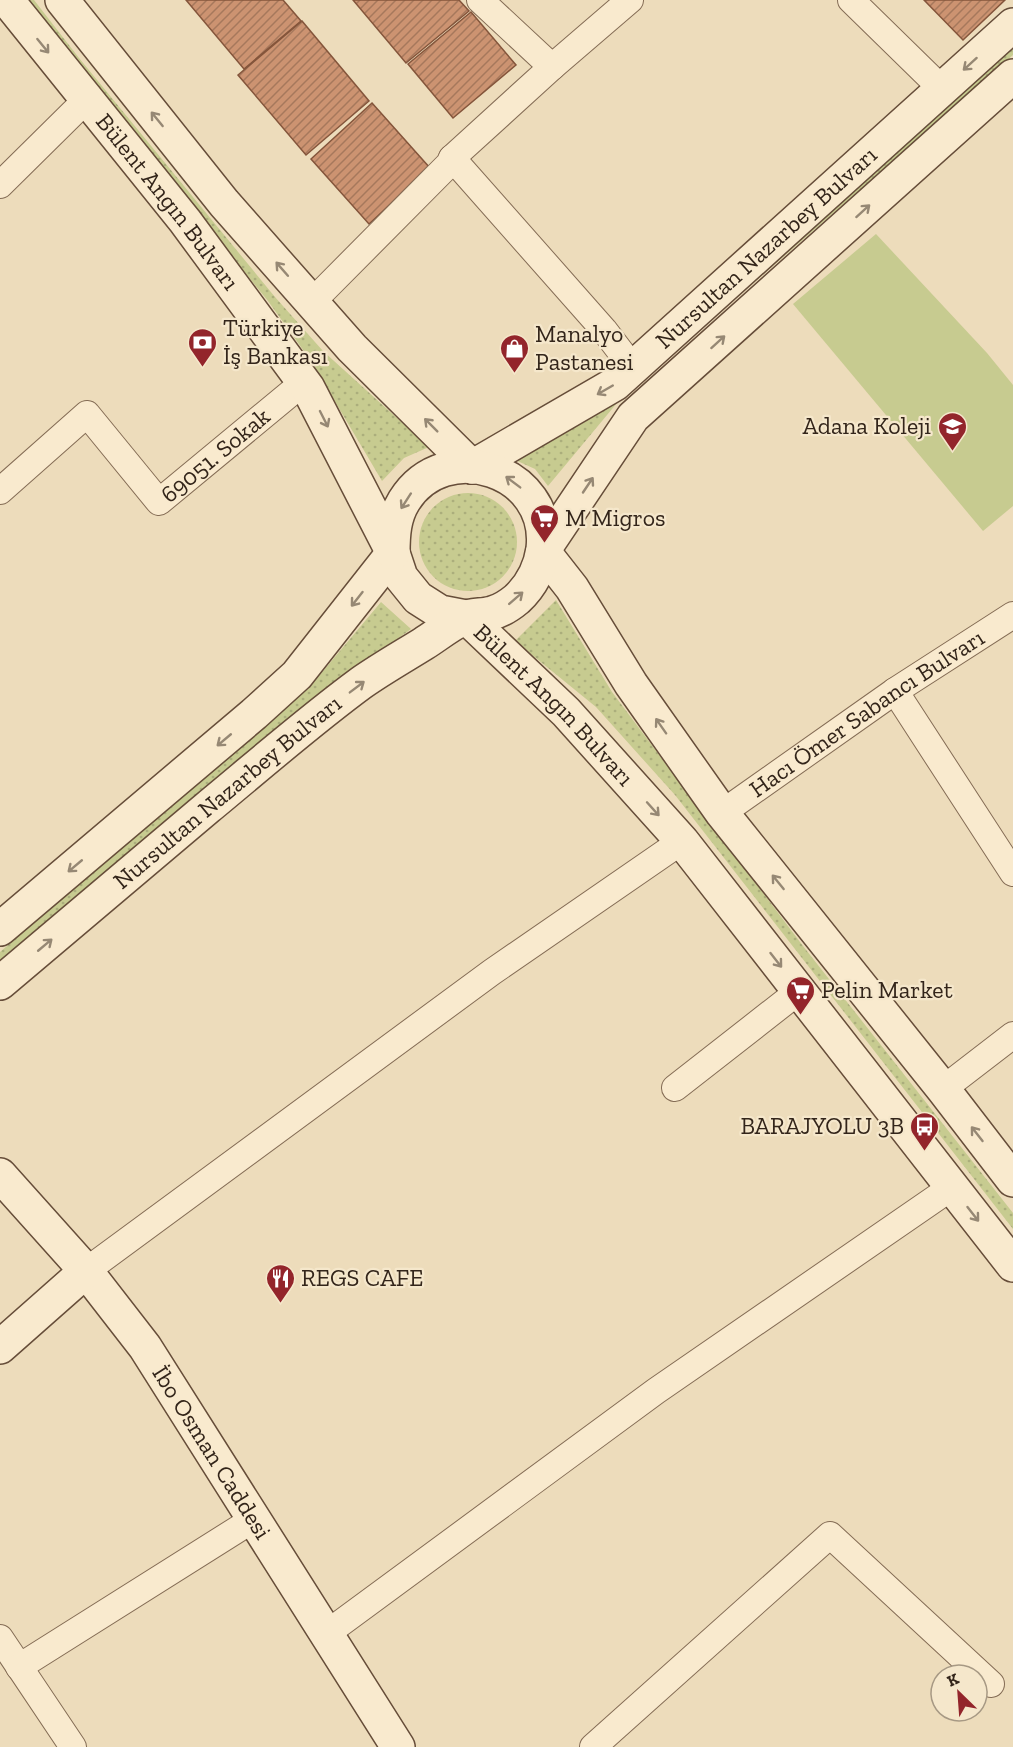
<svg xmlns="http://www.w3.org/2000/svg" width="1013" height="1747" font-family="'Zilla Slab',serif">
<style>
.grass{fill:url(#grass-dots)}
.park{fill:#c7cb90}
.building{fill:url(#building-hatch);stroke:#84553b;stroke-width:1.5}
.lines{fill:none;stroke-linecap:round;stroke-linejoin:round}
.street-casing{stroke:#846c55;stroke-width:28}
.secondary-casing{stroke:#664d39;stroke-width:36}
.street{stroke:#f9eace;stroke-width:26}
.secondary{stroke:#f9eace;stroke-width:33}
.oneway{stroke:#968874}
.labels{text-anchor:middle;stroke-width:4.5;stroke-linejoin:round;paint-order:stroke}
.street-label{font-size:24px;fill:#33251a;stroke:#f5e7cb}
.poi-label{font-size:24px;fill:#33251a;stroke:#f5e7cb;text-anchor:start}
</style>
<defs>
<pattern id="grass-dots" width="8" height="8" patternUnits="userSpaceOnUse" patternTransform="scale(1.5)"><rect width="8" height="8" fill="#c7cb90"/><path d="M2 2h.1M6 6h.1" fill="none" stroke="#abae7c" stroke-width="1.8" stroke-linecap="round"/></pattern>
<pattern id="building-hatch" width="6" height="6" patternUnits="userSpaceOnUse" patternTransform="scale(1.5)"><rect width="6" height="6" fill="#cc9371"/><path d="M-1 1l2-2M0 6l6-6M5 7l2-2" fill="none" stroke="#a6785c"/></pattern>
</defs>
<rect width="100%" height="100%" fill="#eddcbb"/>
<!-- grass -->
<g class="grass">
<polygon points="25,0 34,0 79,58 275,297 323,351 429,447 404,458 382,481 311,361 268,301 74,63"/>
<polygon points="1013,45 1013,55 617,403 548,486 535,469 513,459"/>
<circle cx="468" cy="542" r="49"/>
<polygon points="556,600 612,692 684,788 803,946 1013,1213 1013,1229 675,795 596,707 515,641"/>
<polygon points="381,602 411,629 315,699 0,962 0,952 308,689"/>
</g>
<!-- park -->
<polygon class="park" points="876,234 987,353 1013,385 1013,506 983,531 793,304"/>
<!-- building -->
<g class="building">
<polygon points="186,0 283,0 301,21 244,69"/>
<polygon points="353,0 459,0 469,11 406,63"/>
<polygon points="924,0 1005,0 963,40"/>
<polygon points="471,12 516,65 453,118 408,64"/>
<polygon points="302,21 369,101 306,155 238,75"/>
<polygon points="372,103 430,168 369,224 311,159"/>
</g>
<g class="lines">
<defs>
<g id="street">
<polyline points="480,0 552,67"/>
<polyline points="851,0 942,89"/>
<polyline points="452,158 604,330 633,368"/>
<polyline points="0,185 86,100"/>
<polyline points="312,302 449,164 452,158 552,67 630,0"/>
<path id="s1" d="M0 491 87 414 159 502 304 382"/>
<polyline points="895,691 1013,873"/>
<path id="s2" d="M722 813 895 691 1013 615"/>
<polyline points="675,1088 799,991"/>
<polyline points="943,1089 1013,1035"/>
<polyline points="86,1271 492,972 682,841"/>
<polyline points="326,1634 656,1391 952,1187"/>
<polyline points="0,1638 73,1747"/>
<polyline points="19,1667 254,1519"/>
<polyline points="593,1747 830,1535 991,1684"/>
</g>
<g id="secondary">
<path id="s3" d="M7 0 185 221 308 388 393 553 401 577 418 598 440 612 466 617 566 712 682 841 1013 1265"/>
<polyline points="62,0 224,203 352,348 472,467"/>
<path id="s4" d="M472 467 615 384 1013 25"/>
<polyline points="543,551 572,588 631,684 722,813 943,1089 1013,1180"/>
<polyline points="543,551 633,417 1013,76"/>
<polyline points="0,929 254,714 297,675 393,553"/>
<path id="s5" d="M0 983C69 925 138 866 207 808 258 766 308 722 361 683 381 669 402 657 423 644 436 636 449 625 464 618 472 614 483 616 492 613 500 611 511 604 517 599 532 585 540 569 543 549 552 470 445 435 404 501 394 517 393 535 393 553"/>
<path id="s6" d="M0 1175 86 1271 145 1347 398 1747"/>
<polyline points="0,1347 86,1271"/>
</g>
</defs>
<!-- street casing -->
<use href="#street" class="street-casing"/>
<!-- secondary casing -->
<use href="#secondary" class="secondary-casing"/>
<!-- street -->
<use href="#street" class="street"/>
<!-- secondary -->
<use href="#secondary" class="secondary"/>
</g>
<!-- one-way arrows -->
<defs><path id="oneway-shaft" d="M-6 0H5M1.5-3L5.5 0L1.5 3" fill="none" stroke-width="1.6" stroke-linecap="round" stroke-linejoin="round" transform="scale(1.5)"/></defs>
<g class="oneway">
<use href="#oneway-shaft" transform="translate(43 46) rotate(51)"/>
<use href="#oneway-shaft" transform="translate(970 64) rotate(138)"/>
<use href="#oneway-shaft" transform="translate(157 119) rotate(-129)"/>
<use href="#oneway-shaft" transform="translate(863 211) rotate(-42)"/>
<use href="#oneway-shaft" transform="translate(282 269) rotate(-131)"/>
<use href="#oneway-shaft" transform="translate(718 342) rotate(-42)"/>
<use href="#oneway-shaft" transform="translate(605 390) rotate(150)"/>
<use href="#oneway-shaft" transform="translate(324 419) rotate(63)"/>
<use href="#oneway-shaft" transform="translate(431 425) rotate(-135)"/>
<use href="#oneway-shaft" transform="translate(513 482) rotate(-143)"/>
<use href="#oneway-shaft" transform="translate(588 485) rotate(-56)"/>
<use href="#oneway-shaft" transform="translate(406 501) rotate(123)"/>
<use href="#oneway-shaft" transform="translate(516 598) rotate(-41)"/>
<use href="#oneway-shaft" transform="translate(357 599) rotate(128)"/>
<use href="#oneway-shaft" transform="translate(357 687) rotate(-37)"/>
<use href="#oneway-shaft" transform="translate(661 726) rotate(-125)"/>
<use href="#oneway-shaft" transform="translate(224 740) rotate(140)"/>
<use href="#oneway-shaft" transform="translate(653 809) rotate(48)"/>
<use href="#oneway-shaft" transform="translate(75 866) rotate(140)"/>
<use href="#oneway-shaft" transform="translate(778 882) rotate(-129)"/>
<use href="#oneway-shaft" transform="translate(45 945) rotate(-40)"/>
<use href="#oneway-shaft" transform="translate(776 960) rotate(52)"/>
<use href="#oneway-shaft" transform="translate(977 1134) rotate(-128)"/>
<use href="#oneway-shaft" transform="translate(973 1214) rotate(52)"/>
</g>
<!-- icons -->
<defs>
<symbol id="bank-pin" viewBox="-11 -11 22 30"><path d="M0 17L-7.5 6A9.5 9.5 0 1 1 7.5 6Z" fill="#93252b" stroke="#f5e7cb"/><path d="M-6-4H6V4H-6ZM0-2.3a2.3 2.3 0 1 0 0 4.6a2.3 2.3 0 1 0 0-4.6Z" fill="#fff"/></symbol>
<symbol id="shop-pin" viewBox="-11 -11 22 30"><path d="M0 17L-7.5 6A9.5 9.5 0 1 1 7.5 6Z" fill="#93252b" stroke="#f5e7cb"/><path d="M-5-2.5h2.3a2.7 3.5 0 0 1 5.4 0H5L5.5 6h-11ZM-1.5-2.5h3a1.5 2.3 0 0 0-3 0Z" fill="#fff"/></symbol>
<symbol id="school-pin" viewBox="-11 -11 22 30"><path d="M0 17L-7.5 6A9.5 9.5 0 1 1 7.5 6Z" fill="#93252b" stroke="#f5e7cb"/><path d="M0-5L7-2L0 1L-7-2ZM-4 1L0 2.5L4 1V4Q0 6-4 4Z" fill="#fff"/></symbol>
<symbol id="supermarket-pin" viewBox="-11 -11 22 30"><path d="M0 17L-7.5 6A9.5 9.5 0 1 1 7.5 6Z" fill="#93252b" stroke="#f5e7cb"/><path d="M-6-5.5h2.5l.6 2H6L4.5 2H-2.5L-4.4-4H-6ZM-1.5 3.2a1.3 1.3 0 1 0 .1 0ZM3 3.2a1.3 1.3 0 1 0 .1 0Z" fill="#fff"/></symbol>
<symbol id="bus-pin" viewBox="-11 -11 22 30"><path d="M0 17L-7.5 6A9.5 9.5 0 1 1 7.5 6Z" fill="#93252b" stroke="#f5e7cb"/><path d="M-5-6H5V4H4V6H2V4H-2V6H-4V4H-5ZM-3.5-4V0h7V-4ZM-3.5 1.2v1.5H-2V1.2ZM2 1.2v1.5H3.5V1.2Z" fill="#fff"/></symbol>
<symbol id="restaurant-pin" viewBox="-11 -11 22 30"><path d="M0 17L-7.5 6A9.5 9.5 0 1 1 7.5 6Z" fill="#93252b" stroke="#f5e7cb"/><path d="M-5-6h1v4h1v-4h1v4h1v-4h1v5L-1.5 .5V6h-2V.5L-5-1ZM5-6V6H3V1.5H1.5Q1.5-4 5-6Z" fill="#fff"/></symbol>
</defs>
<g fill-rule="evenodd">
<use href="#bank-pin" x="186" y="326" width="33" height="45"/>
<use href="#shop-pin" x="498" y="332" width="33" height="45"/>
<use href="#school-pin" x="936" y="410" width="33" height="45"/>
<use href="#supermarket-pin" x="528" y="502" width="33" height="45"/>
<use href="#supermarket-pin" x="784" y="974" width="33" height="45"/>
<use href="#bus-pin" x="908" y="1110" width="33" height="45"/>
<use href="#restaurant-pin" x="264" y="1262" width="33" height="45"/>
</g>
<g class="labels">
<!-- street labels -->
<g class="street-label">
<text dy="8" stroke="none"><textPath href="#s3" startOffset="258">Bülent Angın Bulvarı</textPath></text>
<text dy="8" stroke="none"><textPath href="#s4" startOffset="369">Nursultan Nazarbey Bulvarı</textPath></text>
<text dy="8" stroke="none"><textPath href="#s1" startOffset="303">69051. Sokak</textPath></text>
<text dy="8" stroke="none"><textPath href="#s3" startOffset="906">Bülent Angın Bulvarı</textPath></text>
<text dy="8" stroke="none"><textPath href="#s2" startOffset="176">Hacı Ömer Sabancı Bulvarı</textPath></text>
<text dy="8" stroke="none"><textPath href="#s5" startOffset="297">Nursultan Nazarbey Bulvarı</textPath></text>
<text dy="8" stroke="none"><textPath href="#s6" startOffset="350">İbo Osman Caddesi</textPath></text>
</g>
<!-- poi labels -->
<g class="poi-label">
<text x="223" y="336">Türkiye<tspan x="223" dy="28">İş Bankası</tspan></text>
<text x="535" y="342">Manalyo<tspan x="535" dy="28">Pastanesi</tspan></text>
<text x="931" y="434" text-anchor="end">Adana Koleji</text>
<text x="565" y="526">M Migros</text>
<text x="821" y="998">Pelin Market</text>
<text x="904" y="1134" text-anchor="end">BARAJYOLU 3B</text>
<text x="301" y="1286">REGS CAFE</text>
</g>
</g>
<!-- north arrow -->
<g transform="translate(959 1693) rotate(335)"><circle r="28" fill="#f5e7cb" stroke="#a79984" stroke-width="1.5"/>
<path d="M0-4.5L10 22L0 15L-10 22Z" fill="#93252b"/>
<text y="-9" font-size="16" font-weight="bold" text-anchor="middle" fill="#33251a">K</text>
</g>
</svg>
